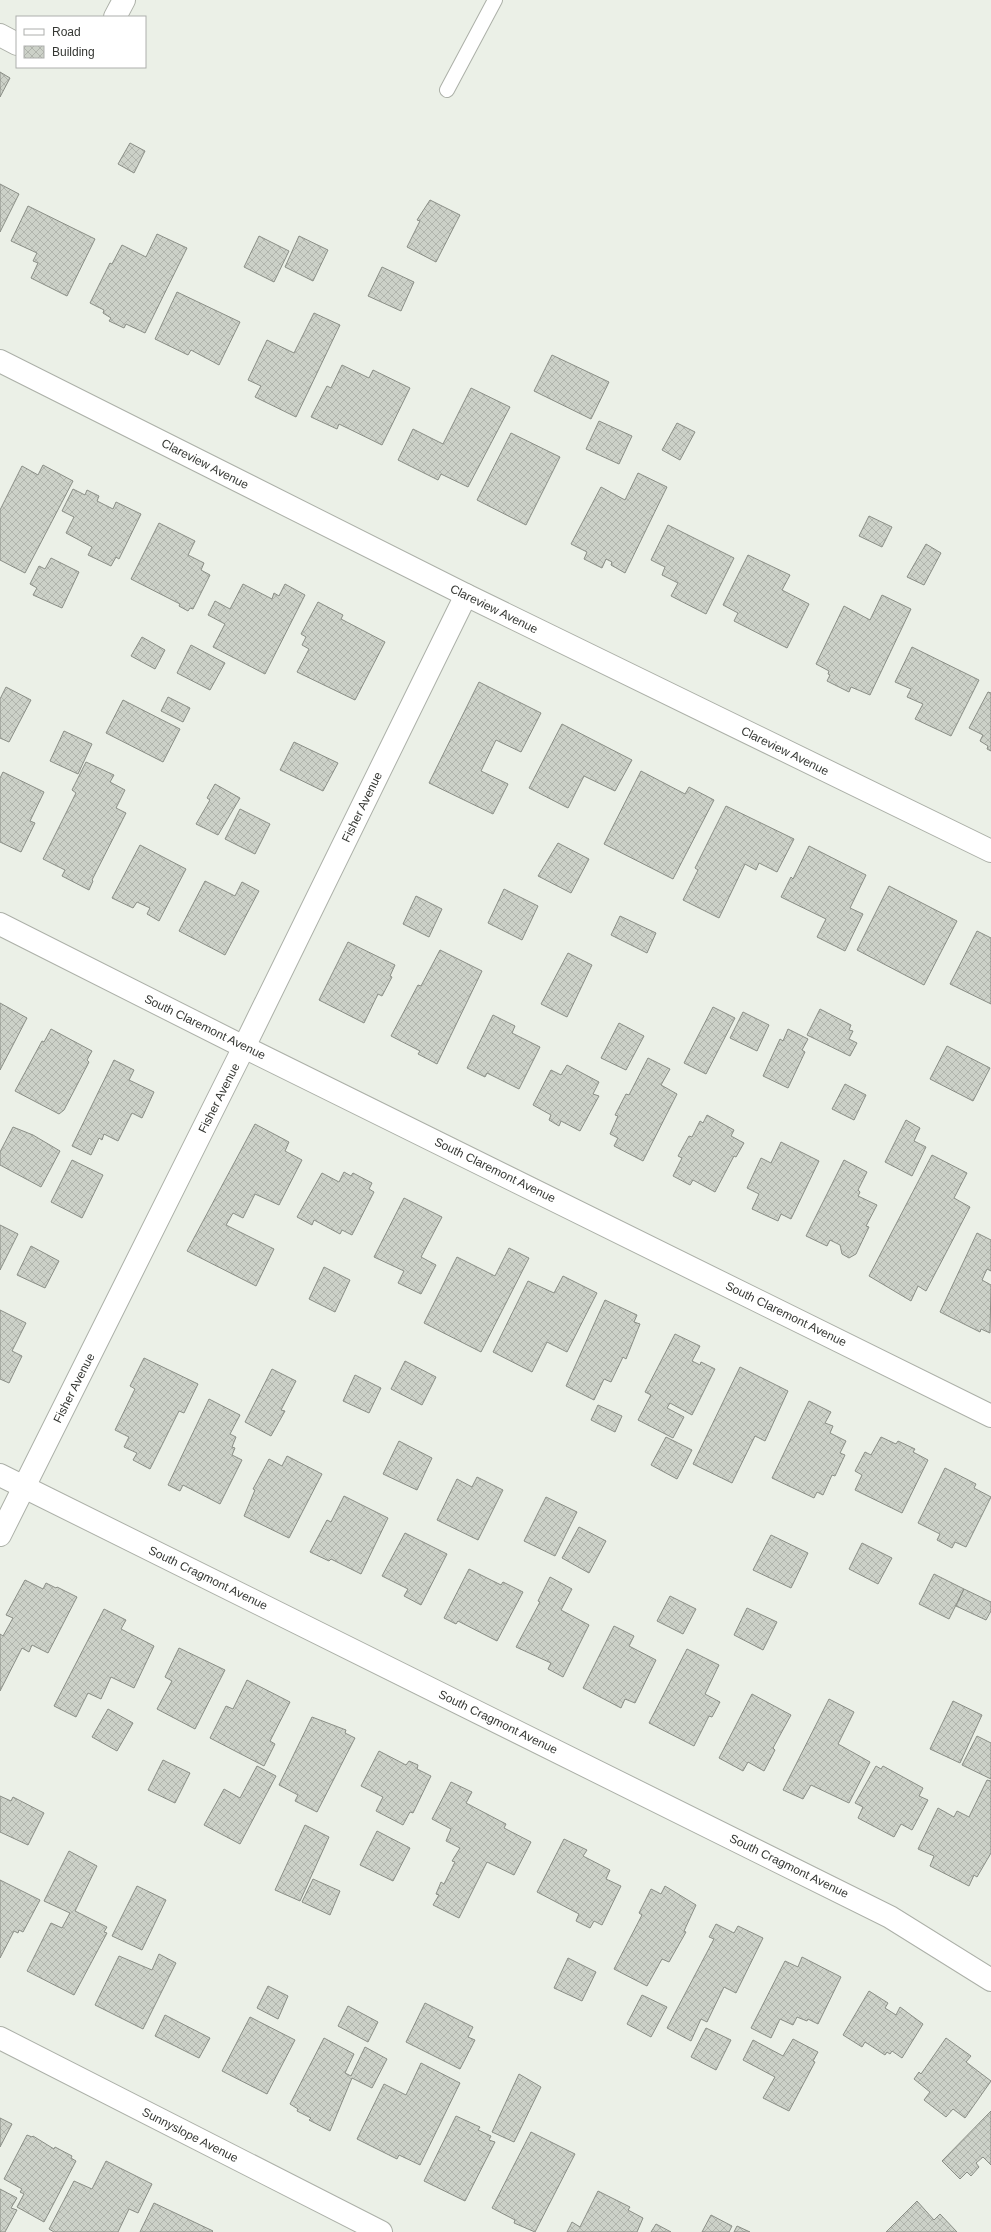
<svg xmlns="http://www.w3.org/2000/svg" width="991" height="2232" font-family="Arial,sans-serif">
<style>
.building{fill:url(#building-cross-hatch);stroke:#8a8e86}
.lines{fill:none;stroke-linecap:round;stroke-linejoin:round}
.lane-casing{stroke:#acb0a8;stroke-width:16}
.street-casing{stroke:#acb0a8;stroke-width:24}
.lane{stroke:#fff;stroke-width:14}
.street{stroke:#fff;stroke-width:22}
.labels{text-anchor:middle;stroke-width:3;stroke-linejoin:round;paint-order:stroke}
.street-label{font-size:12px;fill:#353733;stroke:#fff}
</style>
<defs>
<pattern id="building-cross-hatch" width="8" height="8" patternUnits="userSpaceOnUse"><rect width="8" height="8" fill="#ccd1c8"/><path d="M0 0l8 8M0 8l8-8" fill="none" stroke="#b0b4ac"/></pattern>
</defs>
<rect width="100%" height="100%" fill="#ebf0e7"/>
<!-- building -->
<g class="building">
<polygon points="0,72 10,78 0,97"/>
<polygon points="130,143 145,151 134,173 118,164"/>
<polygon points="0,184 19,194 0,232"/>
<polygon points="430,200 460,215 436,262 407,247 420,221 417,220"/>
<polygon points="28,206 95,239 67,296 31,278 38,263 33,261 37,253 11,241"/>
<polygon points="157,234 187,248 145,333 126,324 124,328 109,321 111,318 103,313 104,310 90,303 110,263 112,264 122,245 146,257"/>
<polygon points="259,236 289,251 274,282 244,267"/>
<polygon points="299,236 328,250 313,281 285,267"/>
<polygon points="382,267 414,282 401,311 368,296"/>
<polygon points="177,292 240,322 219,365 191,350 188,355 155,339"/>
<polygon points="314,313 340,325 296,417 255,397 261,386 248,380 267,340 294,353"/>
<polygon points="552,355 609,382 591,419 534,391"/>
<polygon points="342,365 369,378 373,370 410,388 382,445 339,424 337,429 311,417 327,386 331,388"/>
<polygon points="471,388 510,407 468,487 441,474 438,480 398,460 413,429 443,444"/>
<polygon points="599,421 632,436 619,464 586,449"/>
<polygon points="677,423 695,432 680,460 662,450"/>
<polygon points="511,433 560,457 526,525 477,500"/>
<polygon points="43,465 73,481 25,573 0,560 0,510 22,466 38,475"/>
<polygon points="638,473 667,487 625,573 611,565 612,562 606,559 602,568 584,559 587,552 571,544 601,487 625,500"/>
<polygon points="73,489 85,495 87,490 99,496 97,501 113,509 116,502 141,514 119,559 116,557 111,566 88,555 92,547 66,533 74,517 62,511"/>
<polygon points="869,516 892,527 882,547 859,536"/>
<polygon points="159,523 195,541 188,555 204,563 201,570 210,575 193,609 190,608 188,611 179,606 180,604 131,579"/>
<polygon points="668,525 734,558 706,614 671,596 678,583 662,575 665,567 651,560"/>
<polygon points="926,544 941,553 924,585 907,577"/>
<polygon points="748,555 790,575 782,590 809,604 787,648 734,621 738,613 723,605"/>
<polygon points="51,558 79,572 62,608 33,595 37,588 30,584 39,566 45,569"/>
<polygon points="243,584 272,599 274,593 279,596 285,584 305,595 265,674 213,647 225,624 208,615 215,601 230,609"/>
<polygon points="882,595 911,609 870,695 851,687 849,692 827,681 830,675 828,674 829,671 816,664 844,606 870,620"/>
<polygon points="318,602 343,615 341,619 385,642 355,700 297,672 309,649 302,645 306,637 301,634"/>
<polygon points="142,637 165,650 155,669 131,656"/>
<polygon points="191,645 225,663 210,690 177,673"/>
<polygon points="912,647 979,680 951,736 915,719 923,704 907,697 911,689 895,682"/>
<polygon points="479,682 541,713 521,752 496,740 481,771 508,784 493,814 429,783"/>
<polygon points="6,687 31,700 9,742 0,738 0,699"/>
<polygon points="988,692 991,693 991,751 987,749 988,746 980,741 983,735 969,728"/>
<polygon points="168,697 190,708 183,722 161,711"/>
<polygon points="123,700 180,729 163,762 106,733"/>
<polygon points="562,724 632,760 615,791 584,776 568,808 529,788"/>
<polygon points="64,731 92,744 78,774 50,761"/>
<polygon points="294,742 338,763 323,791 280,770"/>
<polygon points="86,762 114,775 110,782 125,790 116,808 126,813 92,880 93,881 89,890 62,876 65,870 43,859 76,793 72,790"/>
<polygon points="641,771 685,794 689,787 714,800 673,879 604,844"/>
<polygon points="3,772 44,792 30,821 35,823 21,852 0,842 0,778"/>
<polygon points="215,784 240,798 218,835 196,824 210,800 207,798"/>
<polygon points="726,806 794,839 777,872 759,863 756,870 745,864 719,918 683,900 698,870 695,868"/>
<polygon points="240,809 270,824 255,854 225,839"/>
<polygon points="558,843 589,859 571,893 538,876"/>
<polygon points="140,845 186,869 159,921 147,914 150,908 137,902 133,908 112,898"/>
<polygon points="809,846 866,875 850,908 863,914 845,951 817,937 826,919 781,897 791,877 793,879"/>
<polygon points="205,881 235,896 242,882 259,891 225,955 179,931"/>
<polygon points="889,886 957,921 924,985 857,950"/>
<polygon points="504,889 538,906 522,940 488,923"/>
<polygon points="416,896 442,909 429,937 403,924"/>
<polygon points="620,916 656,933 647,953 611,935"/>
<polygon points="977,931 991,938 991,1004 950,984"/>
<polygon points="348,942 395,965 390,976 392,977 382,996 378,994 364,1023 319,1000"/>
<polygon points="440,950 482,971 437,1064 418,1054 420,1051 391,1036 418,985 421,986"/>
<polygon points="568,953 592,965 567,1017 541,1004"/>
<polygon points="0,1003 27,1018 0,1070"/>
<polygon points="713,1007 735,1018 706,1074 684,1063"/>
<polygon points="820,1009 851,1025 849,1030 853,1031 849,1039 857,1043 850,1056 807,1035"/>
<polygon points="743,1012 769,1025 757,1051 730,1038"/>
<polygon points="493,1015 515,1026 512,1033 540,1047 519,1089 487,1073 485,1077 467,1068"/>
<polygon points="619,1023 644,1036 626,1070 601,1058"/>
<polygon points="51,1029 92,1051 87,1060 89,1062 64,1110 59,1114 15,1091 42,1041 44,1042"/>
<polygon points="788,1029 808,1039 802,1050 805,1052 788,1088 763,1076 780,1039 783,1041"/>
<polygon points="947,1046 990,1068 973,1101 930,1079"/>
<polygon points="648,1058 670,1069 661,1085 677,1094 643,1161 614,1146 618,1138 610,1134 618,1116 615,1115 626,1094 629,1095"/>
<polygon points="114,1060 134,1070 129,1080 154,1092 142,1118 132,1113 118,1141 104,1134 102,1140 99,1138 91,1155 72,1146"/>
<polygon points="567,1065 599,1082 593,1094 599,1096 580,1131 561,1121 559,1126 549,1120 551,1115 533,1105 551,1070 561,1075"/>
<polygon points="845,1084 866,1095 854,1120 832,1109"/>
<polygon points="707,1115 734,1130 731,1136 744,1143 736,1157 734,1156 715,1192 693,1180 690,1185 673,1176 682,1158 678,1156 689,1136 692,1137 700,1121 703,1123"/>
<polygon points="906,1120 920,1128 914,1141 926,1147 912,1176 885,1162"/>
<polygon points="255,1124 289,1142 285,1151 302,1160 279,1205 255,1194 243,1218 233,1213 226,1225 274,1249 256,1286 187,1251"/>
<polygon points="13,1127 33,1135 60,1151 41,1187 0,1165 0,1152"/>
<polygon points="781,1142 819,1161 791,1219 781,1214 778,1221 752,1209 759,1194 747,1188 761,1158 771,1163"/>
<polygon points="932,1155 967,1173 954,1198 970,1207 926,1291 918,1286 911,1301 869,1276"/>
<polygon points="72,1160 103,1175 82,1218 51,1202"/>
<polygon points="844,1160 867,1172 858,1190 860,1192 858,1196 877,1205 866,1226 869,1227 856,1254 849,1258 842,1254 840,1245 830,1240 827,1246 806,1236"/>
<polygon points="344,1172 351,1176 353,1173 372,1183 369,1189 374,1192 352,1235 342,1230 340,1234 314,1220 312,1225 297,1217 322,1173 339,1182"/>
<polygon points="404,1198 442,1217 421,1257 436,1265 421,1294 398,1283 404,1271 374,1257"/>
<polygon points="0,1225 18,1234 0,1270"/>
<polygon points="977,1233 991,1240 991,1271 987,1269 982,1280 991,1285 990,1333 981,1329 980,1332 940,1312"/>
<polygon points="31,1246 59,1261 45,1288 17,1275"/>
<polygon points="509,1248 529,1258 481,1352 424,1323 457,1257 495,1276"/>
<polygon points="324,1267 350,1280 335,1312 309,1299"/>
<polygon points="563,1276 597,1293 567,1352 547,1342 532,1372 493,1352 528,1281 554,1293"/>
<polygon points="605,1300 637,1315 634,1322 640,1324 626,1359 623,1357 611,1382 604,1379 594,1400 566,1386"/>
<polygon points="0,1310 26,1323 12,1351 22,1356 9,1383 0,1379"/>
<polygon points="675,1334 700,1346 692,1361 700,1365 701,1362 715,1369 692,1415 670,1403 667,1408 684,1417 673,1438 638,1420 651,1395 645,1392"/>
<polygon points="144,1358 198,1384 184,1413 179,1411 150,1469 133,1460 137,1453 124,1447 129,1437 115,1430 135,1389 130,1386"/>
<polygon points="405,1361 436,1377 422,1405 391,1389"/>
<polygon points="740,1367 788,1391 765,1441 755,1436 732,1483 693,1464"/>
<polygon points="272,1369 296,1381 281,1410 285,1411 271,1436 245,1422"/>
<polygon points="355,1375 381,1388 369,1413 343,1401"/>
<polygon points="209,1399 240,1415 230,1434 236,1437 232,1447 235,1448 232,1455 242,1460 220,1504 183,1485 180,1491 168,1485"/>
<polygon points="809,1401 831,1412 825,1423 833,1426 830,1433 846,1441 840,1453 845,1455 835,1476 832,1475 823,1495 817,1492 814,1498 772,1478"/>
<polygon points="598,1405 622,1416 615,1432 591,1420"/>
<polygon points="666,1437 692,1450 677,1479 651,1465"/>
<polygon points="881,1437 896,1444 898,1441 915,1449 913,1452 928,1460 902,1513 855,1490 862,1475 855,1471 865,1452 871,1455"/>
<polygon points="399,1441 432,1458 417,1490 383,1474"/>
<polygon points="287,1456 322,1474 289,1538 244,1516 255,1490 253,1489 269,1459 282,1466"/>
<polygon points="945,1468 976,1484 974,1488 991,1497 966,1547 955,1542 952,1548 937,1540 940,1534 918,1523"/>
<polygon points="477,1477 503,1490 478,1540 437,1520 457,1479 472,1487"/>
<polygon points="344,1496 388,1518 361,1574 331,1559 329,1561 310,1552 327,1520 331,1522"/>
<polygon points="546,1497 577,1512 555,1556 524,1541"/>
<polygon points="579,1527 606,1541 589,1573 562,1558"/>
<polygon points="405,1533 447,1554 421,1605 404,1596 408,1589 382,1576"/>
<polygon points="771,1535 808,1553 791,1588 753,1570"/>
<polygon points="862,1543 892,1558 878,1584 849,1569"/>
<polygon points="469,1569 501,1585 503,1582 523,1592 497,1641 458,1621 456,1624 444,1618"/>
<polygon points="934,1574 964,1589 949,1619 919,1604"/>
<polygon points="550,1577 572,1589 561,1610 589,1625 563,1677 548,1669 551,1663 516,1647 540,1602 538,1601"/>
<polygon points="25,1580 43,1589 46,1583 56,1588 57,1587 77,1597 48,1653 32,1645 29,1652 22,1648 0,1691 0,1634 3,1636 13,1618 6,1615"/>
<polygon points="964,1589 991,1602 991,1611 986,1620 956,1606"/>
<polygon points="670,1596 696,1609 683,1634 657,1621"/>
<polygon points="747,1608 777,1622 763,1650 734,1635"/>
<polygon points="104,1609 126,1620 121,1629 154,1646 134,1688 111,1677 101,1699 88,1693 76,1717 54,1706"/>
<polygon points="614,1626 634,1636 629,1646 656,1660 635,1703 625,1699 621,1708 583,1688"/>
<polygon points="179,1648 225,1670 195,1729 157,1709 172,1681 165,1677"/>
<polygon points="687,1649 719,1665 705,1694 720,1702 712,1717 709,1716 694,1746 649,1723"/>
<polygon points="247,1680 290,1702 270,1741 275,1744 264,1766 210,1738 226,1706 233,1709"/>
<polygon points="752,1694 791,1715 773,1748 775,1750 764,1771 748,1762 743,1771 719,1758"/>
<polygon points="829,1699 854,1712 838,1744 870,1762 849,1803 811,1785 803,1799 783,1790"/>
<polygon points="953,1701 982,1715 960,1763 930,1749"/>
<polygon points="108,1709 133,1723 117,1751 92,1737"/>
<polygon points="312,1717 346,1730 345,1733 355,1738 317,1812 295,1801 298,1795 279,1785"/>
<polygon points="977,1736 991,1743 991,1779 962,1765"/>
<polygon points="379,1751 406,1765 409,1761 418,1765 417,1769 431,1776 413,1813 410,1812 403,1825 376,1811 383,1797 361,1786"/>
<polygon points="163,1760 190,1773 175,1803 148,1790"/>
<polygon points="257,1766 276,1776 240,1844 204,1825 224,1789 240,1798"/>
<polygon points="876,1766 881,1769 883,1766 923,1788 919,1796 928,1800 912,1830 901,1824 894,1837 858,1818 863,1807 855,1803"/>
<polygon points="987,1780 991,1781 991,1853 977,1877 974,1875 969,1886 930,1866 934,1856 918,1849 938,1808 954,1817 957,1811 969,1817"/>
<polygon points="451,1782 472,1792 466,1803 506,1824 504,1828 531,1842 514,1875 487,1862 459,1918 433,1905 439,1895 436,1894 441,1882 444,1884 455,1862 452,1861 460,1848 446,1841 451,1829 432,1819"/>
<polygon points="0,1796 11,1801 13,1797 44,1813 28,1845 0,1832"/>
<polygon points="305,1825 329,1837 300,1901 275,1890"/>
<polygon points="377,1831 410,1848 393,1881 360,1865"/>
<polygon points="564,1839 587,1850 583,1856 610,1870 606,1879 621,1886 602,1925 594,1921 590,1928 576,1921 579,1914 537,1892"/>
<polygon points="69,1851 97,1866 75,1911 107,1927 104,1932 107,1933 74,1995 27,1971 51,1923 62,1928 70,1913 44,1901"/>
<polygon points="313,1879 340,1891 330,1915 302,1902"/>
<polygon points="0,1880 40,1900 23,1932 19,1930 18,1933 14,1931 0,1958"/>
<polygon points="137,1886 166,1900 142,1950 112,1936"/>
<polygon points="665,1886 696,1905 684,1931 686,1932 669,1962 662,1959 647,1986 614,1969 642,1915 639,1913 651,1889 661,1894"/>
<polygon points="716,1924 734,1933 738,1926 763,1938 736,1993 724,1987 707,2022 701,2019 691,2041 667,2028 714,1939 709,1937"/>
<polygon points="159,1954 176,1963 143,2029 95,2005 119,1956 152,1970"/>
<polygon points="802,1957 841,1977 818,2024 808,2019 807,2021 797,2017 793,2025 780,2019 771,2038 751,2028 785,1961 798,1967"/>
<polygon points="568,1958 596,1972 582,2001 554,1988"/>
<polygon points="268,1986 288,1996 278,2019 257,2008"/>
<polygon points="869,1991 888,2003 885,2008 896,2015 900,2007 923,2024 902,2058 892,2051 890,2054 887,2052 885,2055 865,2042 862,2047 843,2035"/>
<polygon points="642,1995 667,2007 651,2037 627,2024"/>
<polygon points="425,2003 473,2027 468,2037 475,2040 460,2069 406,2042"/>
<polygon points="348,2006 378,2022 368,2042 338,2026"/>
<polygon points="165,2015 210,2038 199,2058 155,2036"/>
<polygon points="250,2017 295,2040 267,2094 222,2071"/>
<polygon points="706,2028 731,2040 716,2070 691,2057"/>
<polygon points="324,2038 354,2054 345,2073 351,2076 365,2047 387,2059 372,2088 352,2078 330,2131 309,2120 311,2118 297,2111 298,2109 290,2104"/>
<polygon points="946,2038 971,2056 966,2062 991,2081 965,2118 953,2109 946,2117 924,2100 930,2092 914,2079 919,2072 921,2074"/>
<polygon points="793,2039 818,2052 813,2061 815,2062 789,2111 763,2098 775,2077 743,2060 753,2040 783,2056"/>
<polygon points="421,2063 460,2083 420,2165 399,2155 397,2159 357,2139 384,2084 406,2095"/>
<polygon points="519,2074 541,2087 514,2142 492,2132"/>
<polygon points="991,2111 991,2165 983,2157 976,2163 979,2167 971,2176 967,2172 960,2179 942,2161"/>
<polygon points="456,2116 480,2127 478,2130 491,2136 489,2140 495,2142 465,2201 424,2181"/>
<polygon points="0,2118 12,2124 0,2147"/>
<polygon points="531,2132 575,2154 535,2232 514,2223 515,2220 492,2208"/>
<polygon points="27,2135 32,2137 33,2136 54,2149 55,2147 72,2156 71,2158 76,2161 44,2222 17,2207 24,2194 20,2192 22,2189 4,2179"/>
<polygon points="106,2161 152,2184 138,2213 129,2209 118,2232 54,2232 49,2229 74,2181 92,2189"/>
<polygon points="0,2189 17,2198 11,2208 17,2210 5,2232 0,2232"/>
<polygon points="598,2191 630,2207 628,2210 643,2218 637,2232 567,2232 572,2222 580,2227"/>
<polygon points="917,2201 934,2220 940,2214 957,2232 886,2232"/>
<polygon points="154,2203 213,2231 212,2232 140,2232"/>
<polygon points="711,2215 732,2226 729,2232 702,2232"/>
<polygon points="656,2224 671,2232 651,2232"/>
<polygon points="737,2226 750,2232 734,2232"/>
</g>
<g class="lines">
<defs>
<polyline id="lane" points="447,90 495,0"/>
<g id="street">
<polyline points="115,17 124,0"/>
<polyline points="0,35 17,44"/>
<polyline points="0,361 466,595 991,851"/>
<polyline points="0,924 244,1047 991,1416"/>
<polyline points="0,1475 890,1917 991,1980"/>
<polyline points="0,1535 244,1047 466,595"/>
<polyline points="0,2038 381,2232"/>
</g>
</defs>
<!-- lane casing -->
<use href="#lane" class="lane-casing"/>
<!-- street casing -->
<use href="#street" class="street-casing"/>
<!-- lane -->
<use href="#lane" class="lane"/>
<!-- street -->
<use href="#street" class="street"/>
</g>
<g class="labels">
<!-- street labels -->
<g class="street-label">
<text transform="translate(205 464) rotate(27)" y="4">Clareview Avenue</text>
<text transform="translate(494 609) rotate(26)" y="4">Clareview Avenue</text>
<text transform="translate(785 751) rotate(26)" y="4">Clareview Avenue</text>
<text transform="translate(362 807) rotate(-64)" y="4">Fisher Avenue</text>
<text transform="translate(205 1027) rotate(26)" y="4">South Claremont Avenue</text>
<text transform="translate(219 1098) rotate(-63)" y="4">Fisher Avenue</text>
<text transform="translate(495 1170) rotate(26)" y="4">South Claremont Avenue</text>
<text transform="translate(786 1314) rotate(26)" y="4">South Claremont Avenue</text>
<text transform="translate(74 1388) rotate(-63)" y="4">Fisher Avenue</text>
<text transform="translate(208 1578) rotate(26)" y="4">South Cragmont Avenue</text>
<text transform="translate(498 1722) rotate(26)" y="4">South Cragmont Avenue</text>
<text transform="translate(789 1866) rotate(26)" y="4">South Cragmont Avenue</text>
<text transform="translate(190 2135) rotate(27)" y="4">Sunnyslope Avenue</text>
</g>
</g>
<!-- legend -->
<rect x="16" y="16" width="130" height="52" fill="#ffffff" stroke="#aeafad"/>
<rect x="24" y="29" width="20" height="6" fill="#ffffff" stroke="#aeafad"/>
<text x="52" y="36" font-size="12" fill="#353733">Road</text>
<rect x="24" y="46" width="20" height="12" fill="url(#building-cross-hatch)" stroke="#aeafad"/>
<text x="52" y="56" font-size="12" fill="#353733">Building</text>
</svg>
